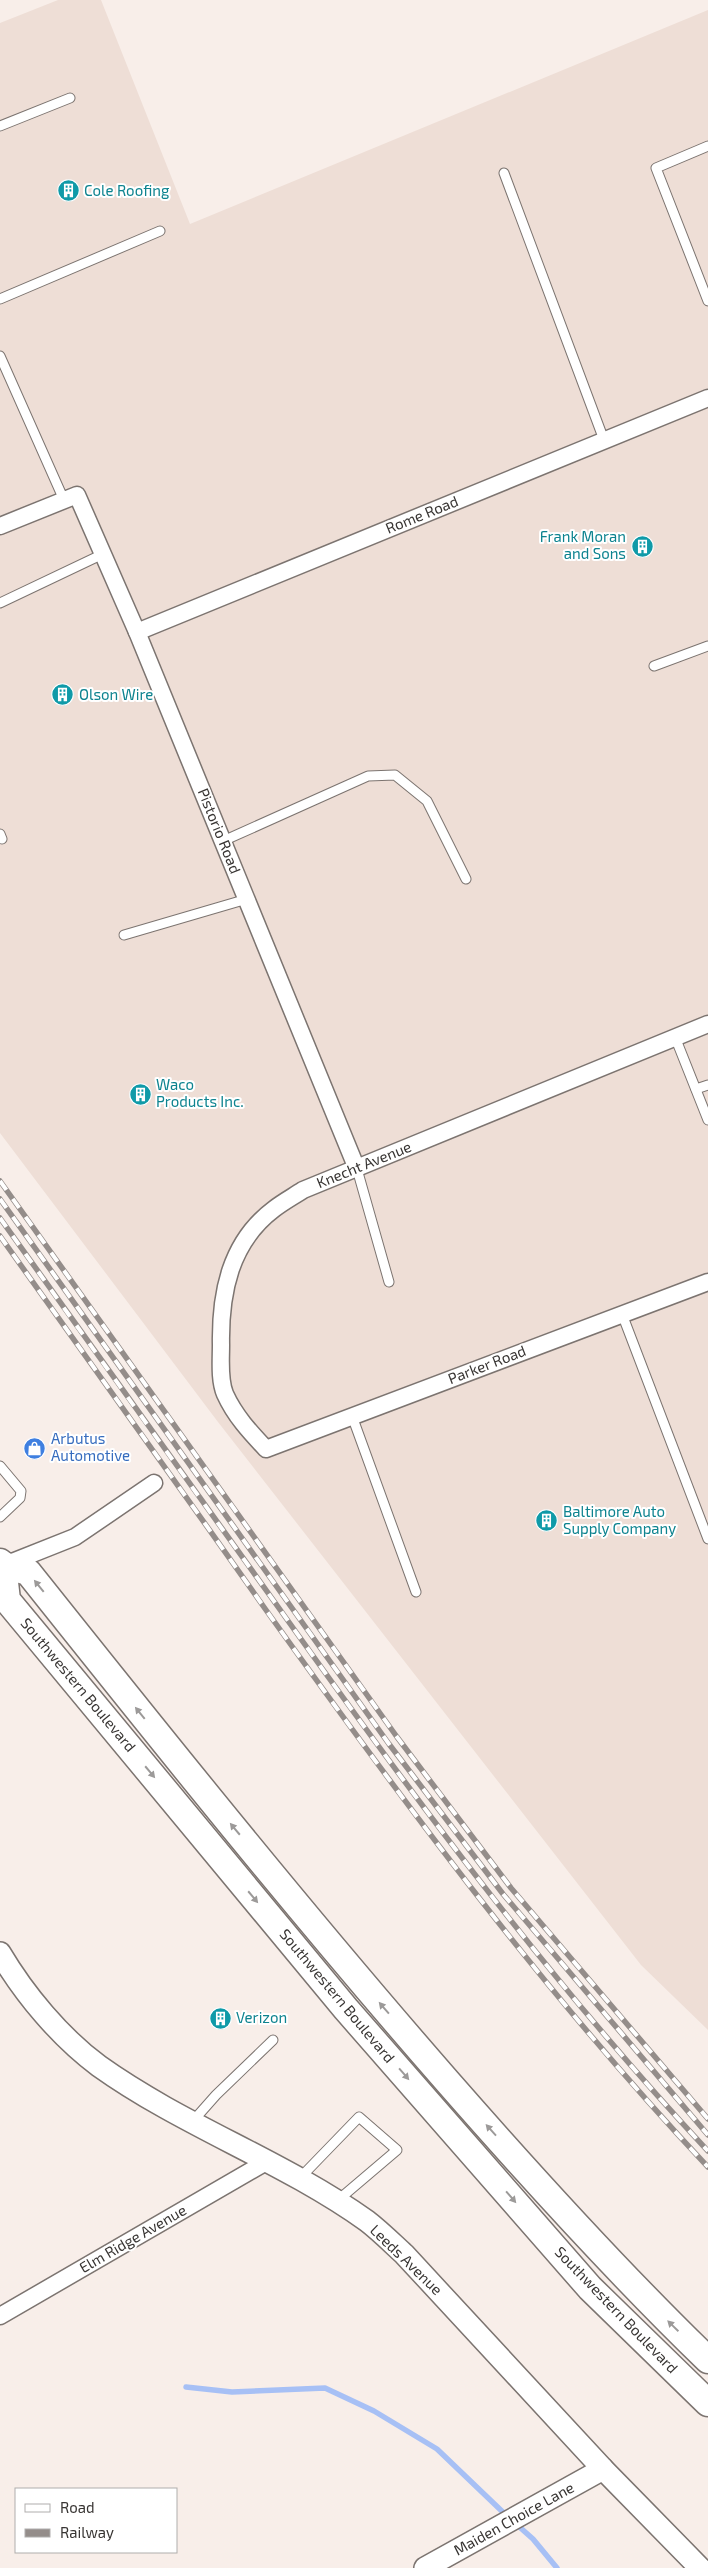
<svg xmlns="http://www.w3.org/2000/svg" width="708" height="2568" font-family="'Exo 2',sans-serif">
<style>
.built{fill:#eeded6}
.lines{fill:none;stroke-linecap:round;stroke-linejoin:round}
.stream{stroke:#a7c0f5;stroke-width:5.5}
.service-casing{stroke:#7c7470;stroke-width:11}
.minor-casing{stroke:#7c7470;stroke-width:19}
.tertiary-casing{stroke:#7c7470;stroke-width:24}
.primary-casing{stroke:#7c7470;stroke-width:29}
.service{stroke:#fff;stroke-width:9}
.minor{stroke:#fff;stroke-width:16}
.tertiary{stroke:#fff;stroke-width:21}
.primary{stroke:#fff;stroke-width:26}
.rail-casing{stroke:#948d8a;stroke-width:5.5}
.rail{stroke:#fff;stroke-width:4;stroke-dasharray:11;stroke-linecap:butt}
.oneway{fill:#9c9a99}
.labels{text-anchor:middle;stroke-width:4;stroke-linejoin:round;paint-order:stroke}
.culture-label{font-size:15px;fill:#0d838f;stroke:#fff;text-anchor:start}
.street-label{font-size:15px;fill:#383533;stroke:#fff}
.shop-label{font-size:15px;fill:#366cbe;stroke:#fff;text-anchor:start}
</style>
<rect width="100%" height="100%" fill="#f8eee9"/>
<!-- built -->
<polygon class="built" points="58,0 101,0 190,224 708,10 708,2030 641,1965 218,1422 0,1133 0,23"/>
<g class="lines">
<!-- stream -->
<g class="stream">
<polyline points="186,2387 232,2392 325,2388 374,2411 437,2449 508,2517"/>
<polyline points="515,2523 533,2539 557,2568"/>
</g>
<defs>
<g id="service">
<polyline points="0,126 70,98"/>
<polyline points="708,146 656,168 708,301"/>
<polyline points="504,173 604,440"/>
<polyline points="0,299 160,231"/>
<polyline points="0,356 64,500"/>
<polyline points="0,603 103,554"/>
<polyline points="654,666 708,646"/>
<polyline points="0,834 2,839"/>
<polyline points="223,841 368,776 395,775 427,801 466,879"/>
<polyline points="124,935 247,899"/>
<polyline points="675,1037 708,1120"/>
<polyline points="696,1089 708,1085"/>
<polyline points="357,1169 389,1282"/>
<polyline points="622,1314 708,1539"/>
<polyline points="352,1416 416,1592"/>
<polyline points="0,1466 21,1491 20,1498 0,1517"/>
<polyline points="193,2121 216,2095 273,2040"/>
<polyline points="299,2179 359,2117 397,2150 337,2201"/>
</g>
<g id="minor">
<polyline points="0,526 77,495 137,632 357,1169"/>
<polyline points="137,632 708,398"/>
<path d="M708 1024 303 1190C294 1196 283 1202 274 1209 230 1242 220 1293 221 1345 221 1360 219 1380 225 1394 235 1416 250 1432 266 1449L708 1282"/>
<polyline points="2,1566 75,1537 154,1483"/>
<polyline points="0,2316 266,2162"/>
</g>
<g id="tertiary">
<path d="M0 1953C25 1995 60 2037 99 2066 183 2126 283 2161 367 2221 380 2231 392 2243 404 2254L603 2469 700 2568"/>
<polyline points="425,2568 603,2469"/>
</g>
<g id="primary">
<polyline points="0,1562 3,1565 7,1600 346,2009 590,2288 708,2403"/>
<path d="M3 1565 28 1572C165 1744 302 1915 447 2081 531 2177 616 2271 708 2360"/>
</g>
</defs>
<!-- service casing -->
<use href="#service" class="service-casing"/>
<!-- minor casing -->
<use href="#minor" class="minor-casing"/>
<!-- tertiary casing -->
<use href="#tertiary" class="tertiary-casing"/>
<!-- primary casing -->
<use href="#primary" class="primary-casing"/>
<!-- service -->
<use href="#service" class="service"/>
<!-- minor -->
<use href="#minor" class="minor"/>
<!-- tertiary -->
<use href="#tertiary" class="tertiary"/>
<!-- primary -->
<use href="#primary" class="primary"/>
<defs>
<g id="rail">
<polyline points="0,1181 397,1737 511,1888 708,2119"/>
<polyline points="0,1199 389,1744 503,1894 708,2135"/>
<path d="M0 1218C93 1349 187 1480 281 1611 414 1798 551 1983 708 2151"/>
<path d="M0 1236C89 1361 178 1485 266 1610 404 1803 545 1994 708 2167"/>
</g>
</defs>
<!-- rail casing -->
<use href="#rail" class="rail-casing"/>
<!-- rail -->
<use href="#rail" class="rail"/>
</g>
<!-- one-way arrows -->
<defs><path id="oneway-solid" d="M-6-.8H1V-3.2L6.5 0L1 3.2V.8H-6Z" transform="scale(1.25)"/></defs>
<g class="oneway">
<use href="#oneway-solid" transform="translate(39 1586) rotate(-129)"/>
<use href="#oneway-solid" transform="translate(140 1713) rotate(-129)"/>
<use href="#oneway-solid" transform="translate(150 1772) rotate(50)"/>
<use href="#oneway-solid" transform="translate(235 1829) rotate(-130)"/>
<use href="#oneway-solid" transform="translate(253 1897) rotate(50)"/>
<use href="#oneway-solid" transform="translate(384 2008) rotate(-131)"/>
<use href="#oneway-solid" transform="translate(404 2074) rotate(49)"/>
<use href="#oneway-solid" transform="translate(491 2130) rotate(-132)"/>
<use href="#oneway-solid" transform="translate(511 2197) rotate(49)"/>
<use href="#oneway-solid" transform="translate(673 2326) rotate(-136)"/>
</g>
<!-- icons -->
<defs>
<symbol id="building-disc" viewBox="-11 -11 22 22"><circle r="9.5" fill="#0f9aa8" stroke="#fff"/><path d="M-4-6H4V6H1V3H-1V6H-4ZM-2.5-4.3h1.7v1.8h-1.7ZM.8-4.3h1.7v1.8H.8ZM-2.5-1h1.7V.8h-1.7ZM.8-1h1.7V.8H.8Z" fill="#fff"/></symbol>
<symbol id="shop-disc" viewBox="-11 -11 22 22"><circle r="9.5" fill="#3f7fe0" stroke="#fff"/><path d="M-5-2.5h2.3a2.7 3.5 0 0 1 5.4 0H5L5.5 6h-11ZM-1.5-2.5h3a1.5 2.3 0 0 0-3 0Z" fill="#fff"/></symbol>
</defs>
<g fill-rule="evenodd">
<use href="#building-disc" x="56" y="178" width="25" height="25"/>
<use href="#building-disc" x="630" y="534" width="25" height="25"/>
<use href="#building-disc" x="50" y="682" width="25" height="25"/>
<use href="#building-disc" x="128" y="1082" width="25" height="25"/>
<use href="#shop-disc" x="22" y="1436" width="25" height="25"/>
<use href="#building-disc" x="534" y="1508" width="25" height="25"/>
<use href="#building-disc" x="208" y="2006" width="25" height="25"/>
</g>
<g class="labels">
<!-- culture labels -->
<g class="culture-label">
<text x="84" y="196">Cole Roofing</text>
<text x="626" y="542" text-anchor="end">Frank Moran<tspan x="626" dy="17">and Sons</tspan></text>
<text x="79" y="700">Olson Wire</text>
<text x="156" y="1090">Waco<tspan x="156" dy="17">Products Inc.</tspan></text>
<text x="563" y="1517">Baltimore Auto<tspan x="563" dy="17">Supply Company</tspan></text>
<text x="236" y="2023">Verizon</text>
</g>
<!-- street labels -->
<g class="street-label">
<text transform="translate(422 515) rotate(-22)" y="5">Rome Road</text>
<text transform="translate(219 831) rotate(68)" y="5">Pistorio Road</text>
<text transform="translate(364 1165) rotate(-22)" y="5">Knecht Avenue</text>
<text transform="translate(487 1365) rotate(-21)" y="5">Parker Road</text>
<text transform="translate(78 1685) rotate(50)" y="5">Southwestern Boulevard</text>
<text transform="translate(337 1996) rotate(50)" y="5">Southwestern Boulevard</text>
<text transform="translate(133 2239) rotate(-30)" y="5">Elm Ridge Avenue</text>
<text transform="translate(406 2260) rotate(44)" y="5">Leeds Avenue</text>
<text transform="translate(616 2310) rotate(46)" y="5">Southwestern Boulevard</text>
<text transform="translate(514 2519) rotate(-29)" y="5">Maiden Choice Lane</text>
</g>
<!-- shop labels -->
<g class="shop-label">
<text x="51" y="1444">Arbutus<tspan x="51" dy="17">Automotive</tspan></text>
</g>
</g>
<!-- legend -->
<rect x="15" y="2488" width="162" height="65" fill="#ffffff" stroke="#afaead"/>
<rect x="25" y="2504" width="25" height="8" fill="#ffffff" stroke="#afaead"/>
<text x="60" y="2513" font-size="15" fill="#383533">Road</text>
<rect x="25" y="2529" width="25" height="8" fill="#948d8a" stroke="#afaead"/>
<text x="60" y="2538" font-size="15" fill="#383533">Railway</text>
</svg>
